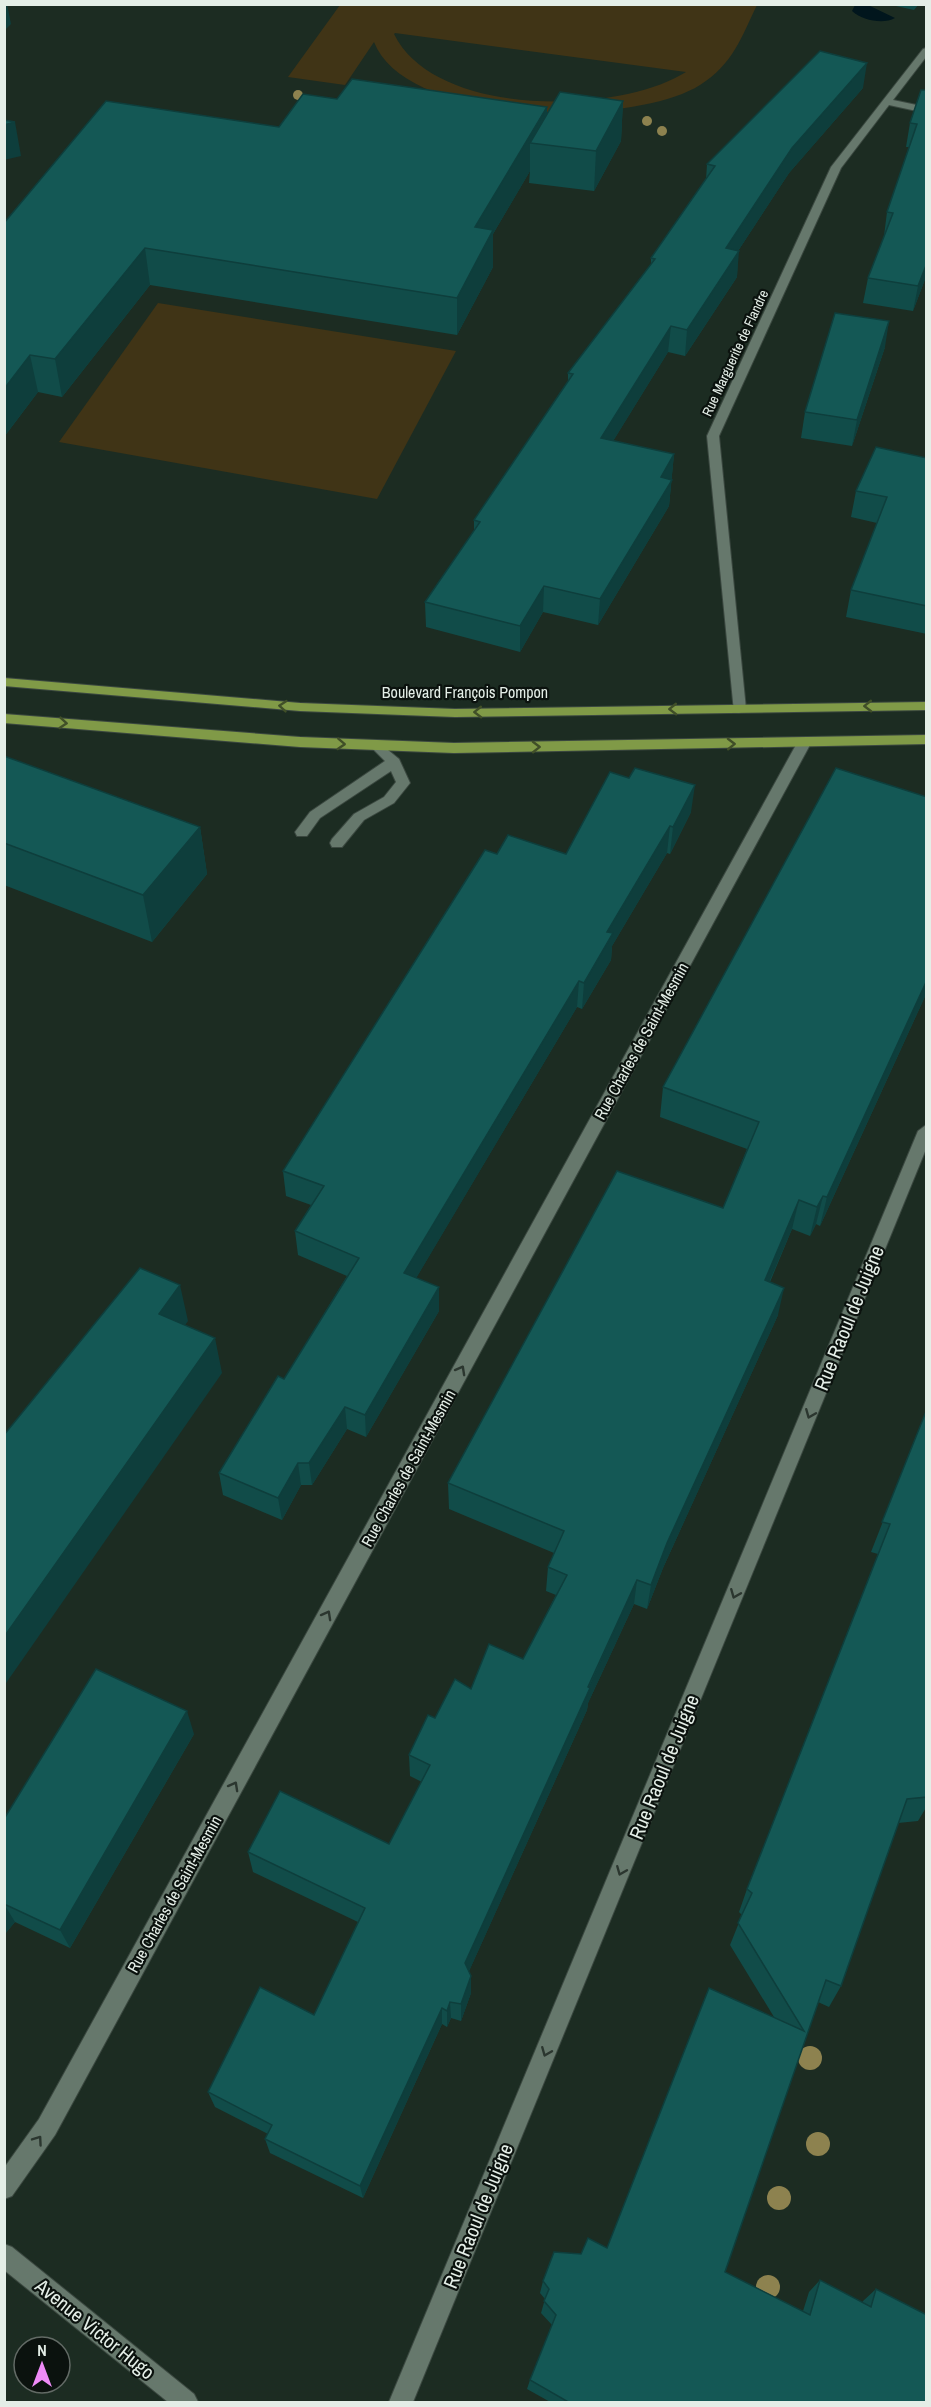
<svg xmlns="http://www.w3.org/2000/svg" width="931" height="2407" font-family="'Archivo Narrow',sans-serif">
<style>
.green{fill:#403416;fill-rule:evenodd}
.water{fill:#01161d}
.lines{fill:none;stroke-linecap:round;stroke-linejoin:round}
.service-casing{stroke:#3b4840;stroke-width:2}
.minor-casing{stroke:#3b4840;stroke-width:2}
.secondary-casing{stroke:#3b4840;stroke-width:2}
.primary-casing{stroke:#3b4840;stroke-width:2}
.service{fill:#66786c;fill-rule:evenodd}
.minor{fill:#66786c;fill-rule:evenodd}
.secondary{fill:#66786c;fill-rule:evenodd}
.primary{fill:#809a47;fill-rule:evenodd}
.tree{fill:#8d824f}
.wall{fill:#114c49}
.shaded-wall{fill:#0e3e3c}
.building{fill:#145855;stroke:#0e3e3c;stroke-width:1.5}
.oneway{stroke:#404f28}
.oneway2{stroke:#2b362f}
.labels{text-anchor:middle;stroke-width:4.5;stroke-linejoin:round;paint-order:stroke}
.far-street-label{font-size:14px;fill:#e4eee7;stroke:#0b120e}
.street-label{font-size:16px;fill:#e4eee7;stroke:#0b120e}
.near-street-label{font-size:20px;fill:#e4eee7;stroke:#0b120e}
</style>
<rect width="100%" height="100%" fill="#1c2c22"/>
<!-- green -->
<g class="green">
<path d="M340 5H757C741 38 733 64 700 85 634 127 406 126 374 42L345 85 288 77ZM394 34 395 33 686 72C618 115 435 118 394 34Z"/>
<polygon points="158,303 456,351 377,499 59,442"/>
</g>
<!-- water -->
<path class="water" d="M855 5H868L895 18C883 25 862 20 852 11Z"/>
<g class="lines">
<defs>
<polygon id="service" points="377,741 399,759 410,783 394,803 364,820 342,847 332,847 330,843 332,839 354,814 384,797 396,782 391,771 320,818 307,836 297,836 295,832 310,812 385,761 370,746"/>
<g id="minor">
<polygon points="926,48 926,57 893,100 926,107 926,113 889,105 841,168 719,436 746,709 739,713 734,712 707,436 831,167 923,49"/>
<polygon points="804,738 811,743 55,2135 12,2196 4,2199 4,2168 39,2119 797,743"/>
<polygon points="926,1125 926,1149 413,2402 389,2402 918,1131"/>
</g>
<polygon id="secondary" points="4,2244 12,2247 194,2394 198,2402 168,2402 4,2270"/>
<g id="primary">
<polygon points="4,678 300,703 455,709 926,702 926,710 455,717 300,711 4,686"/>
<polygon points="4,714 300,737 454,743 926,735 926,744 454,753 300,747 4,723"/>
</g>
</defs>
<!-- service casing -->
<use href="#service" class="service-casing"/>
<!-- minor casing -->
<use href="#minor" class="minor-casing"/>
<!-- secondary casing -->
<use href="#secondary" class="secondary-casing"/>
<!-- primary casing -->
<use href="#primary" class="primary-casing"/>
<!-- service -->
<use href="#service" class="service"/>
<!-- minor -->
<use href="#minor" class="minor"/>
<!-- secondary -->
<use href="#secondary" class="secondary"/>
<!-- primary -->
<use href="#primary" class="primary"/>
</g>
<!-- trees -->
<g class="tree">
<circle cx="298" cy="95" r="5"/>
<circle cx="647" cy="121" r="5"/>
<circle cx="662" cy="131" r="5"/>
<circle cx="810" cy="2058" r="12"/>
<circle cx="818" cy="2144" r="12"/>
<circle cx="779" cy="2198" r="12"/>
<circle cx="768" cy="2287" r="12"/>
</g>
<!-- wall -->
<g class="wall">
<polygon points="887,4 919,4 914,10"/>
<polygon points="927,85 927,274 913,311 863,303 868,278 884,236 887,212 909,147 906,147 910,123 926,90"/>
<polygon points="863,88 789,173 738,251 737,277 685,356 668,352 613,441 674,454 669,506 598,625 543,612 520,652 426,627 425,602 474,531 474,520 568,382 568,373 651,265 651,258 706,180 707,164"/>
<polygon points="337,99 547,107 547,114 623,101 621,141 594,191 529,183 530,171 493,234 493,267 457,335 150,285 62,397 38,392 4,437 4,223 279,127"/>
<polygon points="885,347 852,446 801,438 805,412"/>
<polygon points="927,458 927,634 846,617 851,590 877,523 851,517 856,491"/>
<polygon points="4,756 200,827 207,874 152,942 4,885"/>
<polygon points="927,797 927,992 820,1226 816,1224 810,1236 792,1229 770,1282 778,1315 663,1568 647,1609 634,1604 588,1703 587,1710 469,1971 471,1993 461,2021 451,2018 447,2027 442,2024 363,2198 270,2153 265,2139 268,2134 215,2107 208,2092 314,2015 358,1922 253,1872 248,1852 389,1844 422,1782 410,1776 409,1755 435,1718 471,1689 523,1659 556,1595 546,1591 548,1567 554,1553 449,1509 448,1483 723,1208 747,1149 660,1117 663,1087"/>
<polygon points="691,812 670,854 667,853 612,946 611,960 582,1009 577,1007 416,1278 439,1287 439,1311 366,1437 347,1429 312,1485 301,1485 282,1520 223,1495 219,1473 284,1379 347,1276 298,1255 295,1231 311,1205 286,1196 283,1171 497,854 566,854"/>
<polygon points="927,1409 927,1806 918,1821 898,1823 841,1986 829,2007 818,2002 725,2272 803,2311 809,2292 820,2280 862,2303 863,2301 876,2289 927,2403 552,2403 527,2389 530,2380 552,2325 541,2313 545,2299 540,2293 543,2281 581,2254 607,2248 774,2017 730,1945 742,1915 739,1912 747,1889 878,1554 871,1552"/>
<polygon points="194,1734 70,1948 15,1922 4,1935 4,1819"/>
</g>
<!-- shaded-wall -->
<g class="shaded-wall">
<polygon points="4,4 7,4 11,24 4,31"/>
<polygon points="867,63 863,88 789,173 723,274 726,248 792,148"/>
<polygon points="623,101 621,141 594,191 596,151"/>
<polygon points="547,107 546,143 530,143 530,171 493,234 493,267 457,335 457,298 475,227"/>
<polygon points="15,122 21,156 4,160 4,125"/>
<polygon points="145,248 150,285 62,397 55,359"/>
<polygon points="739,251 737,277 685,356 687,330"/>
<polygon points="927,263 927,274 913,311 918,286"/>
<polygon points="889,321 885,347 852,446 857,420"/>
<polygon points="671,326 668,352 599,464 601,438"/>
<polygon points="30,355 38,392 4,437 4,389"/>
<polygon points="674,454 669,506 598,625 600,599 661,477"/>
<polygon points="544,586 543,612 520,652 520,626"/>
<polygon points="695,785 691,812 670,854 673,827"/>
<polygon points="670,826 667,853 612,946 611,960 582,1009 584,983 607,932"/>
<polygon points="200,827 207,874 152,942 143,895"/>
<polygon points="927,980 927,992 820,1226 827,1197"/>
<polygon points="579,981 577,1007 405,1297 404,1273"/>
<polygon points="823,1196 816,1224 810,1236 817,1207"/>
<polygon points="799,1200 792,1229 758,1308 765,1280"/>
<polygon points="180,1285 188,1321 168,1349 159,1314"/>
<polygon points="439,1287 439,1311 366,1437 365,1415"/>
<polygon points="784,1288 778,1315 663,1568 647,1609 651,1585 667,1543"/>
<polygon points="215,1338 222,1373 4,1686 4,1637"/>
<polygon points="345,1407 347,1429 312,1485 309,1463"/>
<polygon points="298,1463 301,1485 282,1520 278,1498"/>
<polygon points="637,1580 634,1604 588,1703 587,1710 465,1980 465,1963"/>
<polygon points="187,1711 194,1734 70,1948 60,1930"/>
<polygon points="4,1904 15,1922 4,1935"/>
<polygon points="471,1976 471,1993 461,2021 461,2004"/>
<polygon points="450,2002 451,2018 447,2027 447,2011"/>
<polygon points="442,2008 442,2024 363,2198 360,2186"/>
</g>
<!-- building -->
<g class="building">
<polygon points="820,51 867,63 792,148 726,248 739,251 687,330 671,326 601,438 674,454 661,477 672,480 600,599 544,586 520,626 425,602 480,522 474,520 573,374 568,373 655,259 651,258 715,166 707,164"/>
<polygon points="352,79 547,107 475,227 493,230 457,298 145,248 55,359 30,355 4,389 4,223 106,101 279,127 303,94 337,99"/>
<polygon points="921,90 927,90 927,263 918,286 868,278 893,213 887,212 917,124 910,123"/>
<polygon points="560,92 623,101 596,151 530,143"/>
<polygon points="4,120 15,122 4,125"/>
<polygon points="835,313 889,321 857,420 805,412"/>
<polygon points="876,447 927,458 927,606 851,590 887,497 856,491"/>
<polygon points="4,756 200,827 143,895 4,843"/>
<polygon points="635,768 695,785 673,827 670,826 607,932 613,933 584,983 579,981 404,1273 439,1287 365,1415 345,1407 309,1463 298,1463 278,1498 219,1473 278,1376 284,1379 359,1258 295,1231 324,1186 283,1171 485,850 497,854 508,835 566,854 610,772 629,778"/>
<polygon points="836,768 927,797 927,980 827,1197 823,1196 817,1207 799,1200 765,1280 784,1288 667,1543 651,1585 637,1580 588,1687 590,1688 465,1963 471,1976 461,2004 450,2002 447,2011 442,2008 360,2186 265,2139 272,2125 208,2092 260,1987 314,2015 365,1908 248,1852 280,1791 389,1844 430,1765 409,1755 428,1715 435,1718 455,1679 471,1689 489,1644 523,1659 567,1575 548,1567 564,1531 448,1483 617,1171 723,1208 759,1122 663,1087"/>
<polygon points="140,1268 180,1285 159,1314 215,1338 4,1637 4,1435"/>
<polygon points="927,1409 927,1797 907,1799 841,1986 826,1980 725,2272 810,2315 820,2280 871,2307 876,2289 927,2315 927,2403 570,2403 530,2380 556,2315 544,2301 549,2289 543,2281 554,2252 581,2254 588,2238 607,2248 709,1988 804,2031 738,1923 752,1893 747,1889 890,1524 882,1522"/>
<polygon points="96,1669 187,1711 60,1930 4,1904 4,1819"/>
</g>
<!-- one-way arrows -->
<defs><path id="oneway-chevron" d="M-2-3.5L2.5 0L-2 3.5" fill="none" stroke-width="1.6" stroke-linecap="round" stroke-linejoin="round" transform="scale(1.5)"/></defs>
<g class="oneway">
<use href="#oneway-chevron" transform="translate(283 706) rotate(-175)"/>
<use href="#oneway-chevron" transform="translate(868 706) rotate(179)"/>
<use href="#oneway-chevron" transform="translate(673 709) rotate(179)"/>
<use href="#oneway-chevron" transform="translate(478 712) rotate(179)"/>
<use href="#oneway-chevron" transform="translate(63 723) rotate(5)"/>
<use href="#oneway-chevron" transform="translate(341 744) rotate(3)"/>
<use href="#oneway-chevron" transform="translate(731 744) rotate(-1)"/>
<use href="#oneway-chevron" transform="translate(536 747) rotate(-1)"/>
</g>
<g class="oneway2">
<use href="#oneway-chevron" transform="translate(461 1370) rotate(-61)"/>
<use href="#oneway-chevron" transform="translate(810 1414) rotate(112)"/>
<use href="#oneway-chevron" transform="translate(735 1594) rotate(112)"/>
<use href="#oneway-chevron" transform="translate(327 1615) rotate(-61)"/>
<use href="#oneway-chevron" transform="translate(234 1786) rotate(-61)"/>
<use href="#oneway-chevron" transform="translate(621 1871) rotate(112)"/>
<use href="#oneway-chevron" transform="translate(546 2052) rotate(112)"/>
<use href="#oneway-chevron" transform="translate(38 2140) rotate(-55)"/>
</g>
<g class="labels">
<!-- far-street labels -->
<g class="far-street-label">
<text transform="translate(735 353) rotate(-65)" y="5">Rue Marguerite de Flandre</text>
</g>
<!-- street labels -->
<g class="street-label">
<text x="465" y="698">Boulevard François Pompon</text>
<text transform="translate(641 1041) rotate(-61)" y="6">Rue Charles de Saint-Mesmin</text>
<text transform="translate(408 1468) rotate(-61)" y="6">Rue Charles de Saint-Mesmin</text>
<text transform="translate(174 1894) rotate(-61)" y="6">Rue Charles de Saint-Mesmin</text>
</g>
<!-- near-street labels -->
<g class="near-street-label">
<text transform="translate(849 1318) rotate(-68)" y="7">Rue Raoul de Juigne</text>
<text transform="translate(664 1767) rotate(-68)" y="7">Rue Raoul de Juigne</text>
<text transform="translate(478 2216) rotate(-68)" y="7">Rue Raoul de Juigne</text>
<text transform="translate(95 2329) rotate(39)" y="7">Avenue Victor Hugo</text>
</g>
</g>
<!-- border -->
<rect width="931" height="2407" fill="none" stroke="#e4eee7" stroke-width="12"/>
<!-- north arrow -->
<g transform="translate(42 2365)"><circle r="28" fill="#0b120e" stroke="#626a65" stroke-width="1.5"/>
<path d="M0-4.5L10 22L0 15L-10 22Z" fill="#ef8bf7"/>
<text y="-9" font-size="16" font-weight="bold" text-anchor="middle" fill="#e4eee7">N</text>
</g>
</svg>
